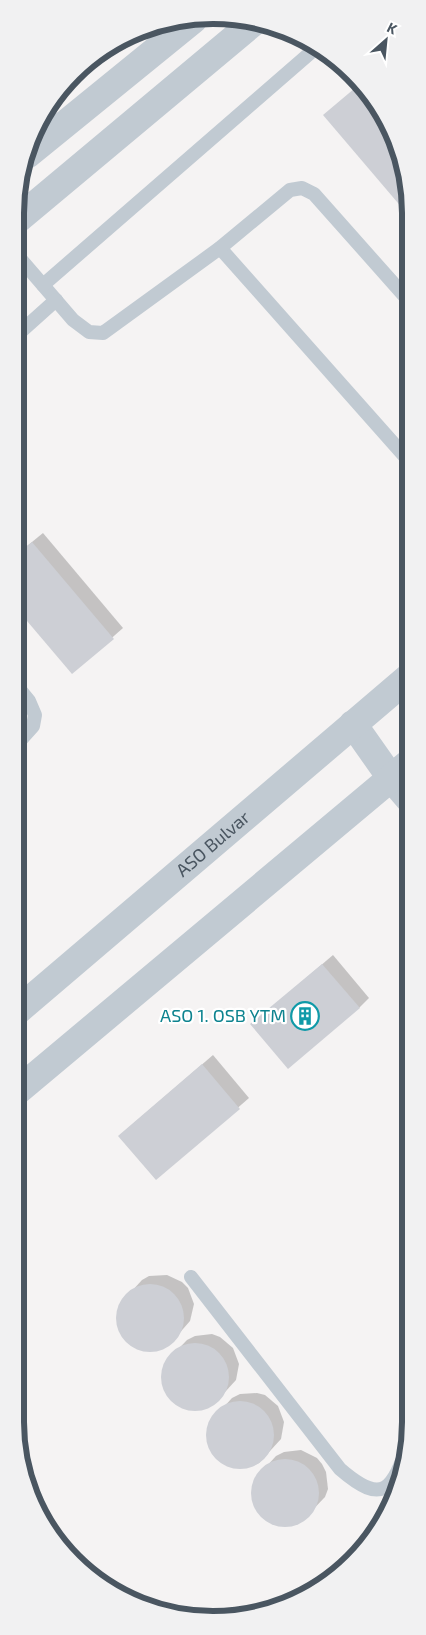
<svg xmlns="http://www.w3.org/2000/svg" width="426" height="1635" font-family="'Exo 2',sans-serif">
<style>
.shadow{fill:#0003}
.building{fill:#cdcfd5}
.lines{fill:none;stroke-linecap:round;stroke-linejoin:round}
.service{stroke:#c1cad2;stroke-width:14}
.tertiary{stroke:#c1cad2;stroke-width:28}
.labels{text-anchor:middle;stroke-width:4.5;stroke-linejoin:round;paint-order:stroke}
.street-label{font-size:18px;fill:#4a5661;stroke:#fff}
.culture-label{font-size:18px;fill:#0d838f;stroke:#fff;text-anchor:end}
.rim{fill:none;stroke:#4a5661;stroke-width:6}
</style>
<rect width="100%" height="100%" fill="#f5f3f3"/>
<!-- shadow -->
<g class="shadow">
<polygon points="43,533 123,628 72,673 16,555"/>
<polygon points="16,702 23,710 16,717"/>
<polygon points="333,955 369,998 359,1008 252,1024"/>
<polygon points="213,1055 249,1098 156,1179 119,1136"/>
<polygon points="167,1275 182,1282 188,1288 194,1304 190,1321 169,1345 161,1349 144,1350 136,1347 123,1336 117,1320 120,1304 142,1280 149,1276"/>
<polygon points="212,1334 220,1337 233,1348 239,1364 236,1380 214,1404 206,1408 189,1410 181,1407 168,1396 162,1380 165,1363 187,1340 195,1336"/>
<polygon points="257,1393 265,1395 278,1406 284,1422 281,1439 259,1463 252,1466 234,1468 219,1460 213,1454 207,1438 208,1430 211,1421 232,1398 240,1394"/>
<polygon points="301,1450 317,1458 322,1464 326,1472 328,1489 325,1497 303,1520 296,1524 279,1525 263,1518 258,1512 254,1504 252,1487 255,1479 276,1456 284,1452"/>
</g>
<!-- building -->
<g class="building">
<polygon points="361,83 391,126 409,187 409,216 323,115"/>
<polygon points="32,542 114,639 72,674 16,608 16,555"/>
<polygon points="322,964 360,1008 288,1069 250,1024"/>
<polygon points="202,1064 240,1109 156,1180 118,1136"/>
<circle cx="150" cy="1318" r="34"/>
<circle cx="195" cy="1377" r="34"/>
<circle cx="240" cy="1435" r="34"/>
<circle cx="285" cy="1493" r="34"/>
</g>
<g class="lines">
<!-- service -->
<g class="service">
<polyline points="220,248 409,461"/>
<polyline points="17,255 73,320 89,332 103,333 220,248 290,190 302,188 314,194 409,301"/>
<polyline points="43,285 317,47"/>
<polyline points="17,335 56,300"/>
<polyline points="16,745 33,726 35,715 29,701 16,685"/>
<path d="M191 1277 340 1469C384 1507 392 1489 409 1443"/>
</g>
<!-- tertiary -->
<g class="tertiary">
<polyline points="27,155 193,20"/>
<polyline points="17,220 255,21"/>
<polyline points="353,724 391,778 409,799"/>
<path id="s1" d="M16 1012 409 677"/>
<polyline points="15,1093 409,763"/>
</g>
</g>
<!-- icons -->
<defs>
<symbol id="building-ring" viewBox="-11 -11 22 22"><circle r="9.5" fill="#fff" stroke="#0f9aa8" stroke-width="1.5"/><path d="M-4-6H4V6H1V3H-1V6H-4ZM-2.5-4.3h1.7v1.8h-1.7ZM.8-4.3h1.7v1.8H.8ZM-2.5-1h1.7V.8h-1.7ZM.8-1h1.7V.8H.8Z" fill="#0f9aa8"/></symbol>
</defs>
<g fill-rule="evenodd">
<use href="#building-ring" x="289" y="1000" width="32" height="32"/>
</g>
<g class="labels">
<!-- street labels -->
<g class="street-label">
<text dy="6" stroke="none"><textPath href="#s1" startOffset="259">ASO Bulvar</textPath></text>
</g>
<!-- culture labels -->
<g class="culture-label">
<text x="286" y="1022">ASO 1. OSB YTM</text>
</g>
</g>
<!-- crop -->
<path d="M0 0H426V1635H0ZM213 24H213A189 189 0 0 1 402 213V1422A189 189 0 0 1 213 1611H213A189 189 0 0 1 24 1422V213A189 189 0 0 1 213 24Z" fill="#f1f1f2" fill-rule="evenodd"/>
<path class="rim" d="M213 24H213A189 189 0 0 1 402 213V1422A189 189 0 0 1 213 1611H213A189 189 0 0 1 24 1422V213A189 189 0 0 1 213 24Z"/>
<!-- north arrow -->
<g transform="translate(386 40) rotate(27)" stroke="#ffffff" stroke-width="4" paint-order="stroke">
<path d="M0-4L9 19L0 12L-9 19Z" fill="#4a5661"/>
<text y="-8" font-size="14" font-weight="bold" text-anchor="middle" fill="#4a5661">K</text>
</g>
</svg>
